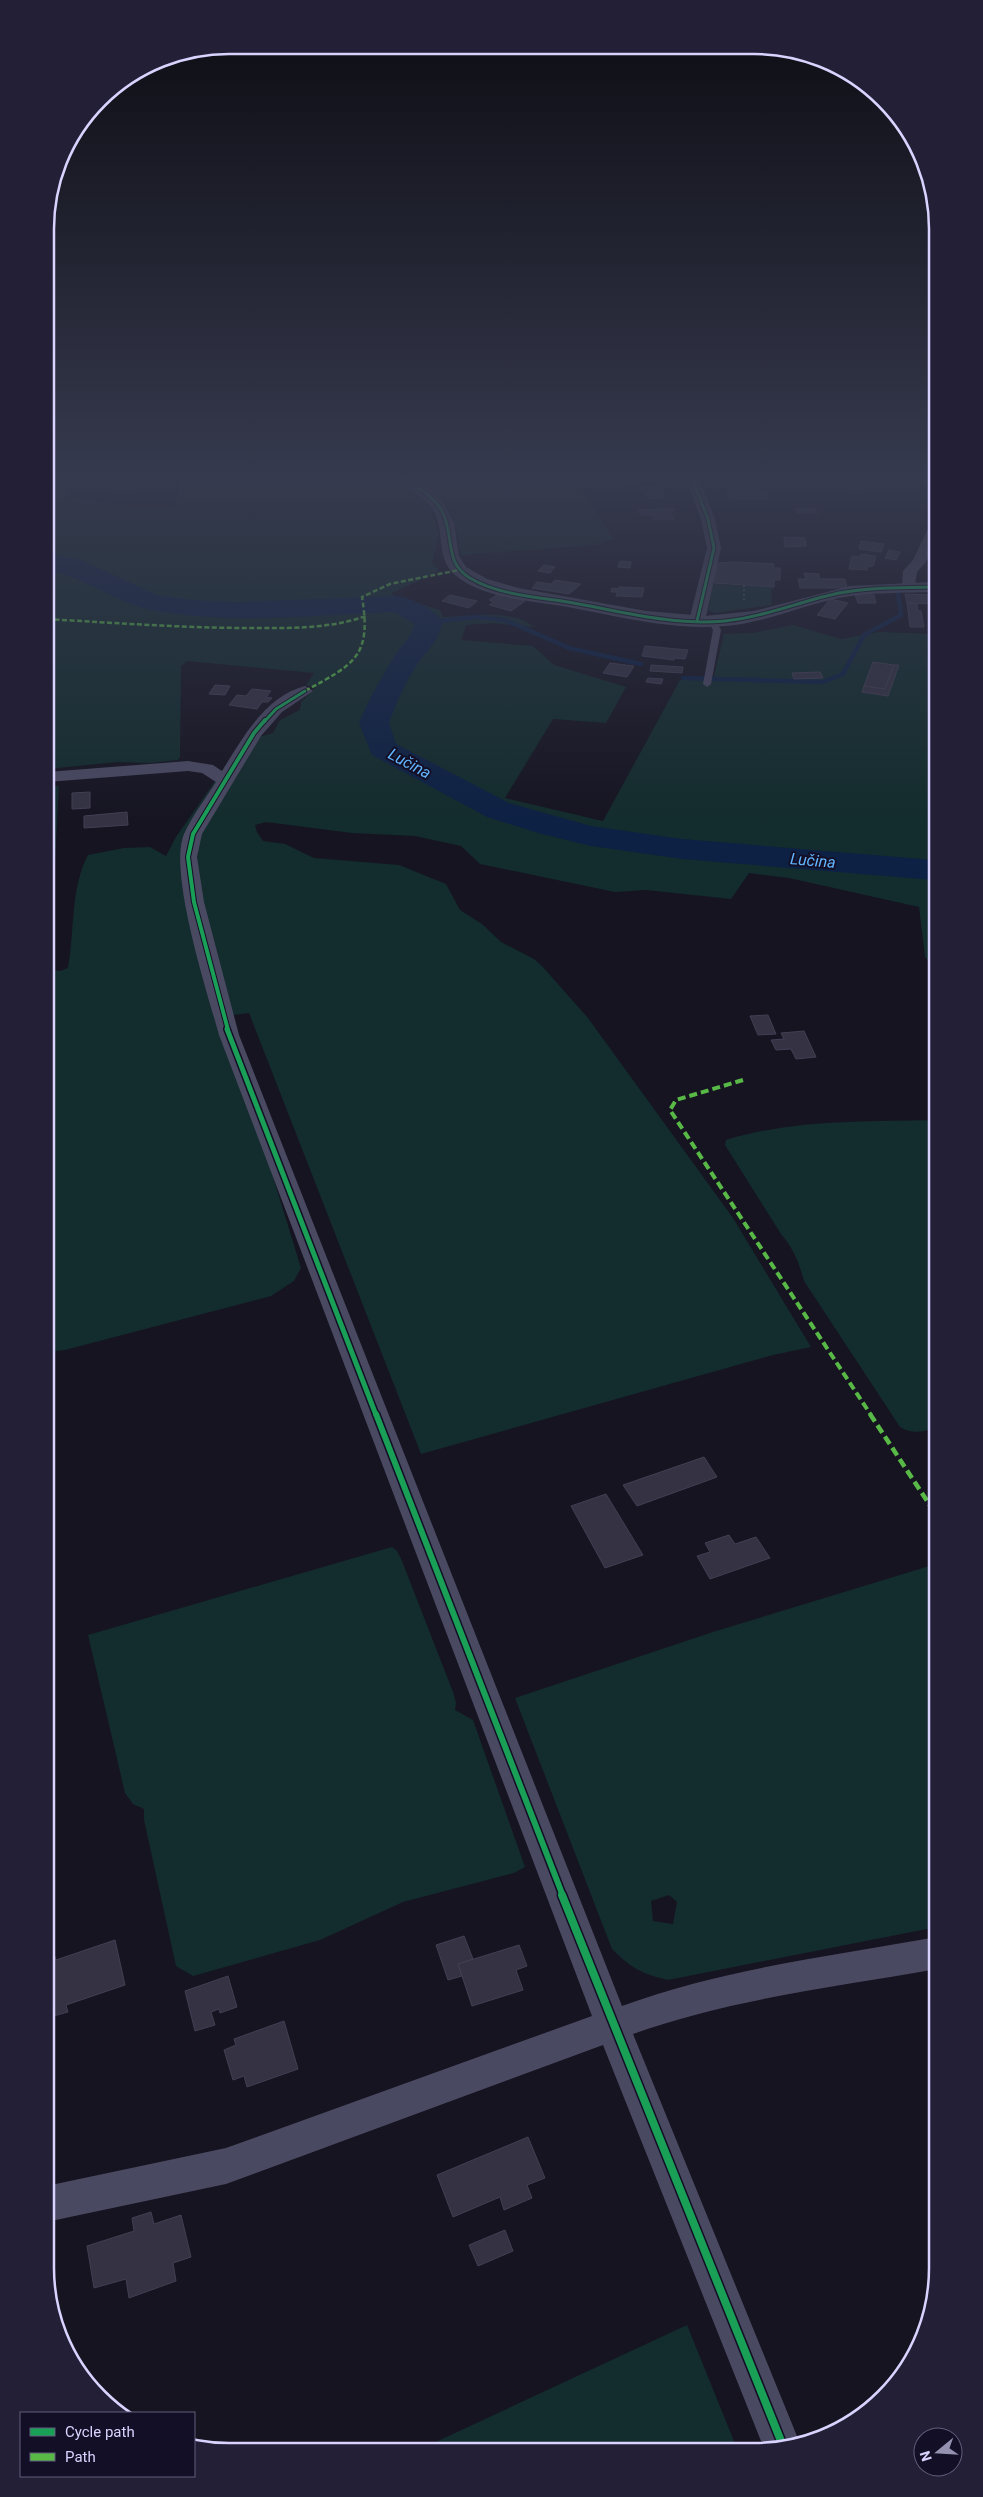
<svg xmlns="http://www.w3.org/2000/svg" width="983" height="2497" font-family="Roboto,sans-serif">
<style>
.green{fill:#132c2d;fill-rule:evenodd}
.lines{fill:none;stroke-linecap:round;stroke-linejoin:round}
.stream{stroke:#0d2144;stroke-width:4.5}
.river{fill:#0d2144;fill-rule:evenodd}
.building{fill:#343243;stroke:#433f54}
.path{stroke:#44505f;stroke-width:2;stroke-dasharray:2 2.5;stroke-linecap:butt}
.service{fill:#4a4962;fill-rule:evenodd}
.minor{fill:#4a4962;fill-rule:evenodd}
.tertiary{fill:#4a4962;fill-rule:evenodd}
.quiet-far2{stroke:#58b947;stroke-width:2.5;stroke-dasharray:5 2.5;stroke-linecap:butt}
.quiet-far1{stroke:#58b947;stroke-width:4;stroke-dasharray:8 4;stroke-linecap:butt}
.quiet{stroke:#58b947;stroke-width:4.5;stroke-dasharray:9 4.5;stroke-linecap:butt}
.cycleway-far4-casing{stroke:#130f26;stroke-width:5}
.cycleway-far3-casing{stroke:#130f26;stroke-width:6}
.cycleway-far2-casing{stroke:#130f26;stroke-width:8}
.cycleway-far1-casing{stroke:#130f26;stroke-width:9}
.cycleway-casing{stroke:#130f26;stroke-width:11}
.cycleway-far4{stroke:#1a9f57;stroke-width:3}
.cycleway-far3{stroke:#1a9f57;stroke-width:4}
.cycleway-far2{stroke:#1a9f57;stroke-width:5}
.cycleway-far1{stroke:#1a9f57;stroke-width:6}
.cycleway{stroke:#1a9f57;stroke-width:8}
.labels{text-anchor:middle;stroke-width:4;stroke-linejoin:round;paint-order:stroke}
.far-water-label{font-size:16px;font-style:italic;fill:#62b6ff;stroke:#130f26}
.rim{fill:none;stroke:#d9d4ff;stroke-width:2.5}
</style>
<rect width="100%" height="100%" fill="#161421"/>
<!-- green -->
<g class="green">
<path d="M46 474H112L68 478V497L131 507H175L179 487 176 474H551L547 479 557 484 581 488 613 539 596 545 460 555C457 513 445 497 409 476L432 512 439 535 432 562 439 571 390 594 440 610 443 617C469 616 514 609 534 627L493 623 466 625 461 640 533 646 554 665 626 687 606 723 553 719 505 798 603 821 680 680H713L724 634 753 633 793 625 841 639 879 632 933 634 934 968 925 957 919 907 789 878 749 873 731 899 646 890 615 892 480 864 461 846 415 836 352 833 266 822 255 825 257 832 263 841 285 844 314 858 399 865 446 884 460 910 482 924 501 942 534 959 542 966 588 1018 733 1218 811 1347 773 1355 421 1454 249 1013 216 1017 267 1157 301 1268 294 1281 271 1296 65 1350 55 1351 49 1346 47 969 60 971 68 968C75 931 70 889 88 855L124 848 150 847 166 856 176 837 215 781 255 738 273 733 280 720 300 710 301 702 316 687 306 685 314 673 187 661 181 666 180 757 178 760 150 763 117 762 47 769Z"/>
<polygon points="847,474 933,474 933,482"/>
<polygon points="713,584 774,587 771,590 772,605 715,613 708,610"/>
<polygon points="47,785 59,786 52,920 47,942"/>
<path d="M934 1120 935 1427C923 1433 912 1434 900 1427L804 1281C799 1262 793 1248 781 1234L725 1145 726 1140C794 1119 864 1122 934 1120Z"/>
<polygon points="392,1547 397,1551 402,1561 453,1692 456,1703 455,1710 473,1720 525,1867 514,1873 403,1902 320,1940 193,1976 176,1966 144,1820 144,1809 133,1804 125,1793 88,1635"/>
<path d="M936 1564 937 1927 668 1980C642 1974 631 1968 612 1949L515 1698 716 1631ZM669 1895 677 1902 673 1924 653 1921 651 1901Z"/>
<polygon points="687,2325 736,2446 425,2447"/>
</g>
<g class="lines">
<!-- stream -->
<g class="stream">
<polyline points="429,622 476,617 505,620 569,648 641,664"/>
<polyline points="683,678 823,682 843,674 864,635 901,615 898,593"/>
</g>
<!-- river -->
<path class="river" d="M46 554 81 560 157 595 191 600 237 602 399 596C415 600 433 608 443 622 436 644 434 642 421 659 407 678 397 701 389 723L396 744 509 803 591 826 682 839 934 860V880L682 859 591 846 538 833 487 817 372 755 359 723C369 699 381 678 394 657 403 643 409 640 415 624L394 612C314 615 231 625 152 610 115 603 84 576 46 570Z"/>
</g>
<!-- building -->
<g class="building">
<polygon points="649,474 653,480 629,482 625,476"/>
<polygon points="841,483 861,483 862,490 845,490 845,486 841,486"/>
<polygon points="113,484 139,484 137,489 119,491 120,489 111,490"/>
<polygon points="657,486 666,497 649,499 640,488"/>
<polygon points="726,490 761,490 762,492 767,492 769,499 729,499"/>
<polygon points="674,508 675,511 670,511 674,519 654,520 652,515 641,515 639,510"/>
<polygon points="815,508 817,513 797,513 795,509"/>
<polygon points="784,537 805,538 806,546 785,547"/>
<polygon points="861,541 884,544 881,552 859,549"/>
<polygon points="889,550 900,552 896,560 885,558"/>
<polygon points="861,554 876,556 873,566 868,566 867,570 849,569 852,556 860,557"/>
<polygon points="620,561 631,562 630,568 618,567"/>
<polygon points="738,562 774,564 773,568 780,568 780,580 774,580 774,587 714,583 718,563"/>
<polygon points="544,565 555,567 550,573 538,571"/>
<polygon points="804,573 819,574 819,579 845,579 847,588 800,588 798,579 806,579"/>
<polygon points="555,580 581,584 569,594 532,588 537,582 551,584"/>
<polygon points="619,587 644,588 642,597 616,596 617,592 611,592 612,588 618,589"/>
<polygon points="498,594 525,601 511,611 489,605 494,602 489,600"/>
<polygon points="905,594 933,595 933,604 907,603"/>
<polygon points="450,595 477,601 469,608 442,601"/>
<polygon points="855,595 874,595 876,603 858,603"/>
<polygon points="830,599 848,603 835,619 817,615"/>
<polygon points="907,603 917,604 918,611 921,611 924,627 910,627"/>
<polygon points="645,646 688,650 685,659 674,658 674,660 642,656"/>
<polygon points="873,662 894,665 885,689 864,686"/>
<polygon points="610,663 634,666 627,677 603,673"/>
<polygon points="651,665 683,667 682,673 650,671"/>
<polygon points="894,665 899,665 888,696 862,692 864,686 885,689"/>
<polygon points="820,672 823,678 794,679 792,673"/>
<polygon points="648,678 663,679 661,684 646,682"/>
<polygon points="215,685 230,686 225,695 209,694"/>
<polygon points="252,689 271,691 266,697 272,698 268,702 262,702 257,709 229,705 237,695 246,696"/>
<polygon points="90,792 90,808 72,809 72,793"/>
<polygon points="127,812 128,825 84,828 84,816"/>
<polygon points="768,1015 776,1034 758,1035 750,1016"/>
<polygon points="804,1031 816,1057 796,1059 791,1049 776,1050 771,1040 784,1039 781,1033"/>
<polygon points="704,1457 717,1477 637,1506 623,1485"/>
<polygon points="606,1494 643,1555 605,1568 571,1506"/>
<polygon points="729,1535 735,1544 756,1537 770,1558 710,1579 697,1556 710,1552 705,1543"/>
<polygon points="464,1936 473,1959 458,1964 462,1976 448,1980 436,1945"/>
<polygon points="115,1940 125,1985 66,2005 68,2012 50,2017 50,1955 54,1954 56,1960"/>
<polygon points="519,1945 527,1966 516,1970 523,1990 472,2006 458,1964"/>
<polygon points="228,1976 237,2007 220,2013 219,2009 211,2012 215,2025 195,2031 185,1991"/>
<polygon points="284,2021 298,2069 247,2087 244,2076 233,2080 224,2050 236,2045 234,2039"/>
<polygon points="528,2137 545,2178 527,2185 532,2198 504,2210 500,2197 453,2217 437,2175"/>
<polygon points="151,2212 154,2224 181,2215 191,2257 173,2263 176,2281 129,2298 126,2279 94,2288 87,2246 134,2231 132,2218"/>
<polygon points="505,2230 513,2251 478,2266 469,2245"/>
</g>
<g class="lines">
<!-- path -->
<polyline class="path" points="744,585 744,600"/>
<!-- service -->
<polygon class="service" points="709,619 715,619 721,630 711,684 707,687 703,684 713,630 708,621"/>
<!-- minor -->
<g class="minor">
<polygon points="684,474 697,474 715,519 721,548 705,621 697,626 689,621 707,548 701,519"/>
<polygon points="933,528 933,548 926,562 917,572 914,590 904,590 902,587 903,571 913,560 928,529"/>
<path d="M305 686 313 691 282 712 261 736 202 834 197 857 204 902 239 1035 622 2006C723 1969 831 1956 937 1937V1969C836 1987 730 1999 633 2034L801 2446H763L603 2045 226 2184 51 2221V2185L226 2148 592 2016 219 1035C207 991 168 872 184 834 192 816 206 798 216 782L202 773 188 771 47 782V772L188 761 213 765 222 771C242 739 265 696 305 686Z"/>
</g>
<!-- tertiary -->
<path class="tertiary" d="M388 474H407L427 487 443 503 454 522 459 556 466 567 487 579 518 588 646 611 705 616 754 611 850 586 933 582V592C902 593 869 592 839 598 800 606 764 623 725 626 668 631 611 614 556 605 524 600 481 597 455 575 436 558 445 533 434 512 424 493 399 489 388 474Z"/>
<!-- quiet-far2 -->
<g class="quiet-far2">
<path d="M47 619C116 623 184 628 253 628 292 628 329 629 366 616"/>
<path d="M305 691C354 664 372 657 362 597L390 584 459 570"/>
</g>
<!-- quiet-far1 -->
<polyline class="quiet-far1" points="743,1080 676,1100 670,1110 871,1415"/>
<!-- quiet -->
<polyline class="quiet" points="870,1414 935,1513"/>
<defs>
<g id="cycleway-far4">
<path d="M395 474C412 484 432 494 442 511 455 535 443 562 470 578 498 595 537 597 568 602 620 611 673 626 725 621 764 617 801 601 839 593 870 587 902 588 933 587"/>
<polyline points="690,474 708,519 714,548 697,621"/>
<polyline points="264,722 276,709 305,691"/>
</g>
<polyline id="cycleway-far3" points="228,1030 194,902 188,857 193,834 254,733 265,720"/>
<polyline id="cycleway-far2" points="227,1029 376,1415"/>
<polyline id="cycleway-far1" points="376,1414 563,1896"/>
<polyline id="cycleway" points="562,1895 783,2446"/>
</defs>
<!-- cycleway-far4 casing -->
<use href="#cycleway-far4" class="cycleway-far4-casing"/>
<!-- cycleway-far3 casing -->
<use href="#cycleway-far3" class="cycleway-far3-casing"/>
<!-- cycleway-far2 casing -->
<use href="#cycleway-far2" class="cycleway-far2-casing"/>
<!-- cycleway-far1 casing -->
<use href="#cycleway-far1" class="cycleway-far1-casing"/>
<!-- cycleway casing -->
<use href="#cycleway" class="cycleway-casing"/>
<!-- cycleway-far4 -->
<use href="#cycleway-far4" class="cycleway-far4"/>
<!-- cycleway-far3 -->
<use href="#cycleway-far3" class="cycleway-far3"/>
<!-- cycleway-far2 -->
<use href="#cycleway-far2" class="cycleway-far2"/>
<!-- cycleway-far1 -->
<use href="#cycleway-far1" class="cycleway-far1"/>
<!-- cycleway -->
<use href="#cycleway" class="cycleway"/>
</g>
<!-- sky -->
<linearGradient id="sky" x2="0" y2="1"><stop stop-color="#0c0b12"/><stop offset="0.58" stop-color="#363a4e"/><stop offset="1" stop-color="#363a4e" stop-opacity="0"/></linearGradient>
<rect width="983" height="824" fill="url(#sky)"/>
<g class="labels">
<!-- far-water labels -->
<g class="far-water-label">
<text transform="translate(410 763) rotate(28)" y="6">Lučina</text>
<text transform="translate(813 860) rotate(5)" y="6">Lučina</text>
</g>
</g>
<!-- crop -->
<path d="M0 0H983V2497H0ZM229 54H754A175 175 0 0 1 929 229V2268A175 175 0 0 1 754 2443H229A175 175 0 0 1 54 2268V229A175 175 0 0 1 229 54Z" fill="#231f37" fill-rule="evenodd"/>
<path class="rim" d="M229 54H754A175 175 0 0 1 929 229V2268A175 175 0 0 1 754 2443H229A175 175 0 0 1 54 2268V229A175 175 0 0 1 229 54Z"/>
<!-- legend -->
<rect x="20" y="2412" width="175" height="65" fill="#130f26" stroke="#625e7d"/>
<rect x="30" y="2428" width="25" height="8" fill="#1a9f57" stroke="#625e7d"/>
<text x="65" y="2437" font-size="15" fill="#d9d4ff">Cycle path</text>
<rect x="30" y="2453" width="25" height="8" fill="#58b947" stroke="#625e7d"/>
<text x="65" y="2462" font-size="15" fill="#d9d4ff">Path</text>
<!-- north arrow -->
<g transform="translate(938 2452) rotate(252)"><circle r="24" fill="#130f26" stroke="#625e7d"/>
<path d="M0-4L9 19L0 12L-9 19Z" fill="#9591b1"/>
<text y="-8" font-size="14" font-weight="bold" text-anchor="middle" fill="#d9d4ff">N</text>
</g>
</svg>
